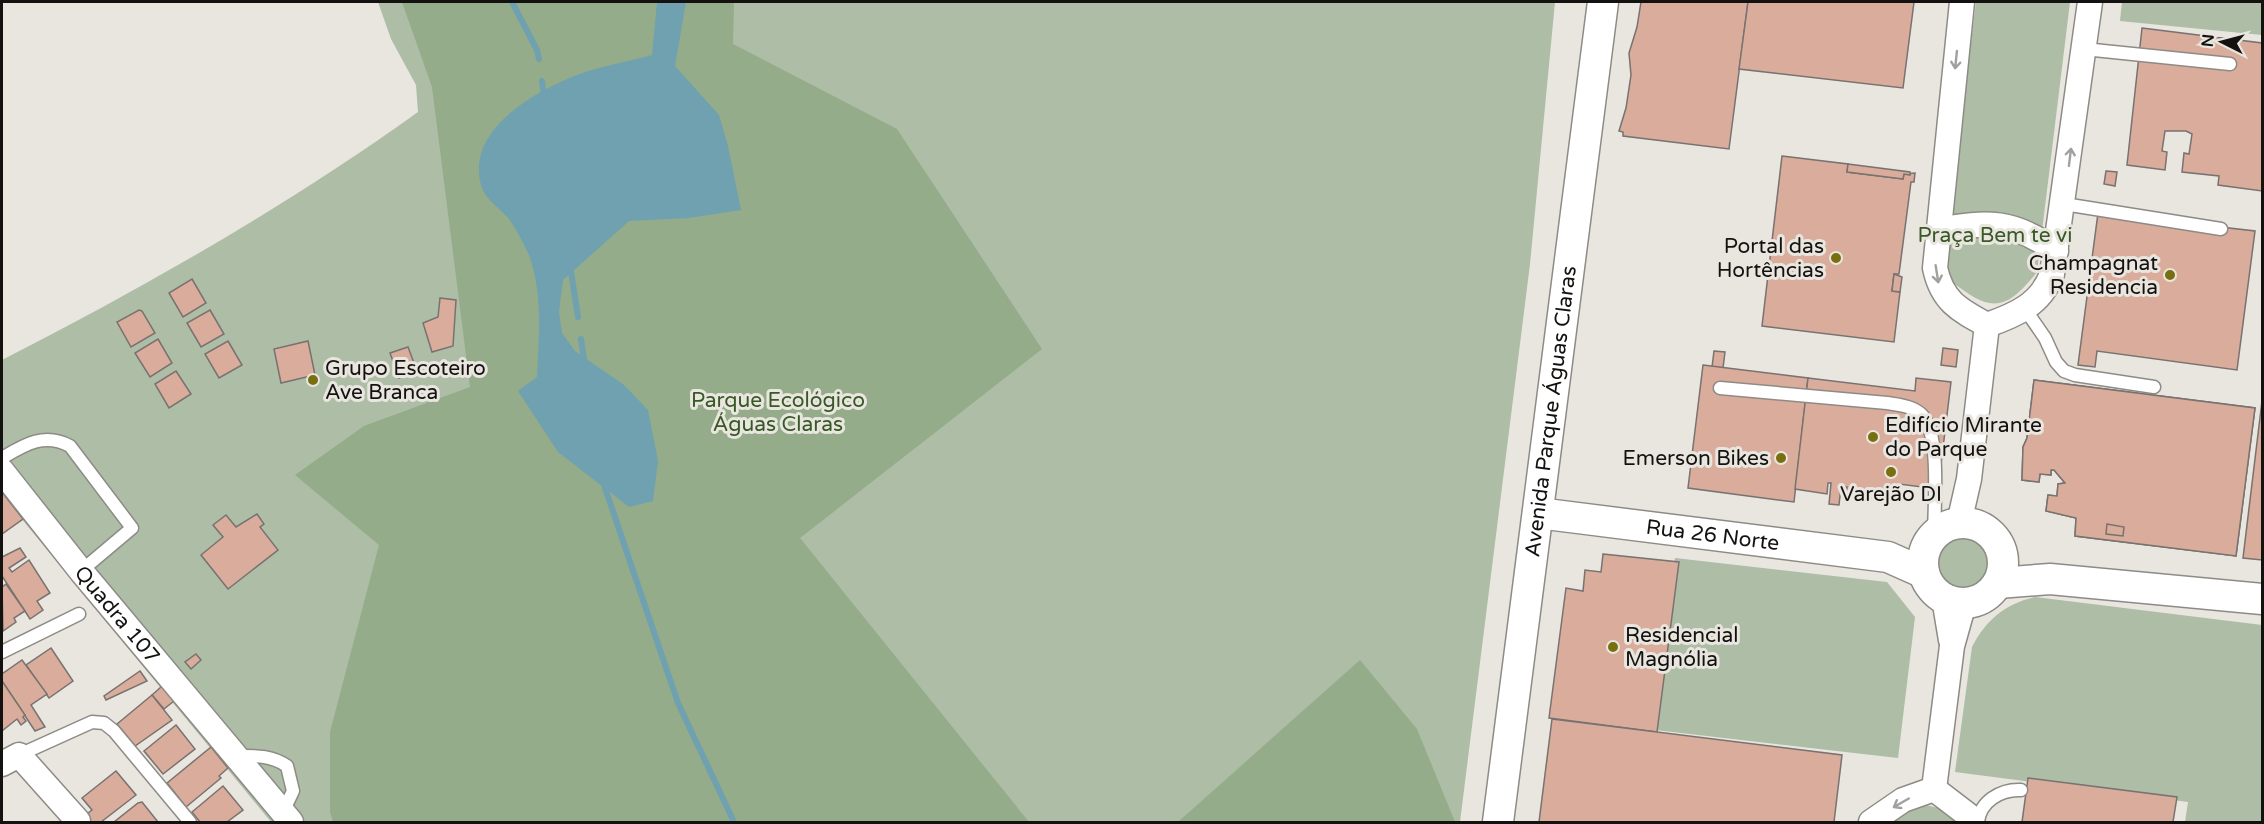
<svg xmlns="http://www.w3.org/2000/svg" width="2264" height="824" font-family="'Varela Round',sans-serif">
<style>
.green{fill:#adbda6}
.forest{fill:#94ac89}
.water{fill:#6fa1b0}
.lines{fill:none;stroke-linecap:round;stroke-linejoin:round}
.stream{stroke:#6fa1b0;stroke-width:6}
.building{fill:#d9ac9b;stroke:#787270;stroke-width:1.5;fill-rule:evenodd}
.service-casing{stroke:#8e8b86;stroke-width:15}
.minor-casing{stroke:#8e8b86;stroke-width:27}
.tertiary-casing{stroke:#8e8b86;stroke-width:33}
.service{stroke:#fff;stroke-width:12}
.minor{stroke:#fff;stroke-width:24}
.tertiary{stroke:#fff;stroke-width:30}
.oneway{stroke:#a1a09f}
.poi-dot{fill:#787010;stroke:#e9e5df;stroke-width:2}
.labels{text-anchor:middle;stroke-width:6;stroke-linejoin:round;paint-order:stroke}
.park-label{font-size:21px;fill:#375925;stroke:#e9e5df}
.poi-label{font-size:21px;fill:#141210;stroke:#e9e5df;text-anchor:end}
.street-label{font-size:21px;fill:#141210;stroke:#e9e5df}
</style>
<rect width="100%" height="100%" fill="#e9e5df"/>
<!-- green -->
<g class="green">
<path d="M378 2H1555L1530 264 1460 822H271L2 495V360C145 287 287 206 418 112L416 85 391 39Z"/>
<path d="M1976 2H2070L2037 272C2005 313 1989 312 1950 280L1945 253Z"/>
<polygon points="2122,2 2262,2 2262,35 2120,21"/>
<circle cx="1958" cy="557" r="34"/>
<polygon points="1675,558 1887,582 1915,617 1898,758 1655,730"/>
<path d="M2035 597 2262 625V822H2185L2188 802 1955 772 1972 647C1986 620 2005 604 2035 597Z"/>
<polygon points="1926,805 1950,811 1965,822 1885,822 1903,810"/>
</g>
<!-- forest -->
<g class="forest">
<polygon points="402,2 734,2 733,44 897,129 1042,349 800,538 1029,822 333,822 330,812 330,732 379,545 295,475 364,426 470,387 432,87"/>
<polygon points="1360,660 1417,729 1455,822 1178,822"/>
</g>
<!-- water -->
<path class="water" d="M657 2H686L675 66 719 115 728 146 741 210 689 218 629 221 563 280 559 312 562 333 575 351 624 385 648 410 658 461 653 501 629 507 558 452 518 391 537 377C539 337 543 293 529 255 524 244 516 229 509 219 501 209 486 200 482 188 463 132 533 92 577 75 601 66 627 62 652 55Z"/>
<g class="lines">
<!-- stream -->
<g class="stream">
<polyline points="512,2 537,50 539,59"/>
<polyline points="542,81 544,98"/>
<polyline points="570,265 578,317"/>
<polyline points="581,339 585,365"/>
<polyline points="603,482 678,703 734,822"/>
</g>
</g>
<!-- building -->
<g class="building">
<polygon points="1641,2 1748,2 1729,149 1623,136 1623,132 1619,131 1626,108 1631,75 1629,53 1637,27"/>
<polygon points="1748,2 1914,2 1903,88 1739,69"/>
<polygon points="2142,28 2262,43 2262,191 2218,185 2219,176 2182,172 2184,153 2189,154 2192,134 2186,131 2165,131 2162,151 2167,152 2165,170 2127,165"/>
<polygon points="1782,156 1848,164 1847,172 1903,179 1904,174 1915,173 1914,182 1911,182 1899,274 1894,274 1892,291 1900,292 1894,342 1762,326"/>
<polygon points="1848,164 1910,172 1910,175 1904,174 1903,179 1847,172"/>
<polygon points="2106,171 2117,172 2115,186 2104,184"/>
<polygon points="2098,213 2255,231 2237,370 2097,351 2095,367 2078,365"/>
<polygon points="1894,274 1902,277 1900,292 1892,291"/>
<polygon points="192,279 206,303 183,317 169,293"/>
<polygon points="440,298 456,300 453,346 432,352 423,323 438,317"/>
<polygon points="139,310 142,311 155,333 131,347 117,322"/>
<polygon points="210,310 224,334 201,347 187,323"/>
<polygon points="158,339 172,363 150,377 135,353"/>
<polygon points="228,341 242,365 219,378 205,354"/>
<polygon points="308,341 315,375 281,383 274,349"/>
<polygon points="408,347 417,371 399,378 390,353"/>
<polygon points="1943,348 1958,350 1956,367 1941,365"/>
<polygon points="1714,351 1725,352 1723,368 1712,367"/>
<polygon points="1703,365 1808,378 1794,502 1688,488"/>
<polygon points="176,371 191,394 169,408 155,384"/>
<polygon points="1808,378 1915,391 1916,378 1951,382 1938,489 1899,484 1897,501 1846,496 1847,487 1841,487 1839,505 1829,504 1831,483 1828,483 1827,494 1795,489"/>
<path d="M2034 380 2255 408 2236 556 2075 536 2076 518 2046 511 2048 495 2057 496 2058 484 2065 483 2054 470H2051V475L2040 474 2039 482 2022 480 2023 447 2027 438ZM2107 524 2124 527 2123 536 2106 534Z"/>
<polygon points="2034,380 2255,408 2236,556 2075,536 2076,518 2046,511 2048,495 2057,496 2058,484 2065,483 2054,470 2051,470 2051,475 2040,474 2039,482 2022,480 2023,447 2027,438"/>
<polygon points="2262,401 2262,560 2243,558"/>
<polygon points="2,492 23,519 2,534"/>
<polygon points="257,514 264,524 260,527 278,550 228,589 201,555 223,537 213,525 226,515 236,527"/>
<polygon points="2107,524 2124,527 2123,536 2106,534"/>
<polygon points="20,548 26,557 9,568 12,572 29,560 50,593 37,601 43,610 30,619 2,576 2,557"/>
<polygon points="1603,554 1679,562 1657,732 1549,718 1566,588 1583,591 1585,570 1601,572"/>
<polygon points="6,584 25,611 14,618 16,622 3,631 2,587"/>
<polygon points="51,648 73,681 49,698 26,665"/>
<polygon points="196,654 201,660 191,669 185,662"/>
<polygon points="22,660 47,694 31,705 45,727 35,731 2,681 2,674"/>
<polygon points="140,671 147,681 106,700 104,696"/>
<polygon points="2,681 25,715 23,717 26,721 21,725 17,719 2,731"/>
<polygon points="162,686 174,701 164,709 152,695"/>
<polygon points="152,695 172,720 135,746 117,724"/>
<polygon points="1552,719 1842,755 1834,822 1539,822"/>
<polygon points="176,725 195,749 163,774 144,751"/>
<polygon points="211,747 228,768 219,776 221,778 186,807 167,783"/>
<polygon points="116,771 136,795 101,822 88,822 83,817 92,810 82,798"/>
<polygon points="2028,778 2177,797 2173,822 2022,822"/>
<polygon points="223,786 243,810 227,822 200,822 192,812"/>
<polygon points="142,802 158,822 114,822 138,803"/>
</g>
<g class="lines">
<defs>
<g id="service">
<polyline points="2084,49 2230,64"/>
<polyline points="2064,204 2221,229"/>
<polyline points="2025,309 2045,338 2056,362 2064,371 2075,375 2154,387"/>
<path d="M1720 388 1887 403C1899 405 1913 406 1922 415 1941 434 1934 508 1934 536"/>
<path d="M2 458C24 445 44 432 70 446L132 528 81 571"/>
<polyline points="2,652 79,614"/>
<polyline points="19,755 92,722 104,723 114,731 190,822"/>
<path d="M237 756C255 756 271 755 287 766L293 791 283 812"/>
<path d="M1978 822C1980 802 2000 789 2021 790"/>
</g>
<g id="minor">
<path d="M1962 2 1935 268C1942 301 1959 310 1987 325 2016 315 2041 304 2052 274L2090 2"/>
<path d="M1938 230C1988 221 2013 220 2056 251"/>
<path id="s1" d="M2 471 81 571 291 822"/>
<polyline points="1959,523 1969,479 1987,325"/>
<polyline points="1944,598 1951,640"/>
<polyline points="2,764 19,755 78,821"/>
<polyline points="1934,789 1952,646 1964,603"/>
<polyline points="1934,789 1968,815 1972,822"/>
<polyline points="1871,822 1903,800 1934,789"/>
</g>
<g id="tertiary">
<path id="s2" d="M1538 513 1888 557 1924 573"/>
<circle cx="1963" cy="563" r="40"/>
<polyline points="1998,583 2050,579 2262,599"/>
<path id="s3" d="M1498 822 1603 2"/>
</g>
</defs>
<!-- service casing -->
<use href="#service" class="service-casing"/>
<!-- minor casing -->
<use href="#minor" class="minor-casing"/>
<!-- tertiary casing -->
<use href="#tertiary" class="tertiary-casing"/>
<!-- service -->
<use href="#service" class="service"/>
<!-- minor -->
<use href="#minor" class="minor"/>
<!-- tertiary -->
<use href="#tertiary" class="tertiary"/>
</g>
<!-- one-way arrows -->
<defs><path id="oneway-shaft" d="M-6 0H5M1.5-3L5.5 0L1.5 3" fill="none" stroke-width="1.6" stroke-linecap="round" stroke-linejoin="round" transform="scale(1.5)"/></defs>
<g class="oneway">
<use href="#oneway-shaft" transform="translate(1956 60) rotate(96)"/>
<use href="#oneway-shaft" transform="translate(2070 157) rotate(-83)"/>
<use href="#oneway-shaft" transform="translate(1937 274) rotate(81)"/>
<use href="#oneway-shaft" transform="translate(1901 803) rotate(150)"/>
</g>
<!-- markers -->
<g class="poi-dot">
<circle cx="1836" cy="258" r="6"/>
<circle cx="2170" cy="275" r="6"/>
<circle cx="313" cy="380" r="6"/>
<circle cx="1873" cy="437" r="6"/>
<circle cx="1781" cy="458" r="6"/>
<circle cx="1891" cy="472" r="6"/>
<circle cx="1613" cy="647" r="6"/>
</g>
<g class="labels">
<!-- park labels -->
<g class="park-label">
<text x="1995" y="242">Praça Bem te vi</text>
<text x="778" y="407">Parque Ecológico<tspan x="778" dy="24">Águas Claras</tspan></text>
</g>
<!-- poi labels -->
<g class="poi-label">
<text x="1824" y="253">Portal das<tspan x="1824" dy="24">Hortências</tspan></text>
<text x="2158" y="270">Champagnat<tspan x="2158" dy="24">Residencia</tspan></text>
<text x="325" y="375" text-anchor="start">Grupo Escoteiro<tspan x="325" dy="24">Ave Branca</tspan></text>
<text x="1885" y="432" text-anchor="start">Edifício Mirante<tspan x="1885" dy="24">do Parque</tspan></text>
<text x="1769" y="465">Emerson Bikes</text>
<text x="1891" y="501" text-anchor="middle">Varejão DI</text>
<text x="1625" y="642" text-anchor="start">Residencial<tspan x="1625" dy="24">Magnólia</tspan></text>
</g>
<!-- street labels -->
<g class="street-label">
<text dy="7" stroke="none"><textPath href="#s3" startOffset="414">Avenida Parque Águas Claras</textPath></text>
<text dy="7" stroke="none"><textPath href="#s2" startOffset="176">Rua 26 Norte</textPath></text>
<text dy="7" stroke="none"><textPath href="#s1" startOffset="184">Quadra 107</textPath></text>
</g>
</g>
<!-- border -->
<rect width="2264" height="824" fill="none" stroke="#141210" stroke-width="6"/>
<!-- north arrow -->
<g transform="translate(2222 42) rotate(276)" stroke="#e9e5df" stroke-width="4.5" paint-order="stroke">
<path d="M0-4.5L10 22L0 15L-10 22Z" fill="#141210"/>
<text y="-9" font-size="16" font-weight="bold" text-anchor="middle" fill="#141210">N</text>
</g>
</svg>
